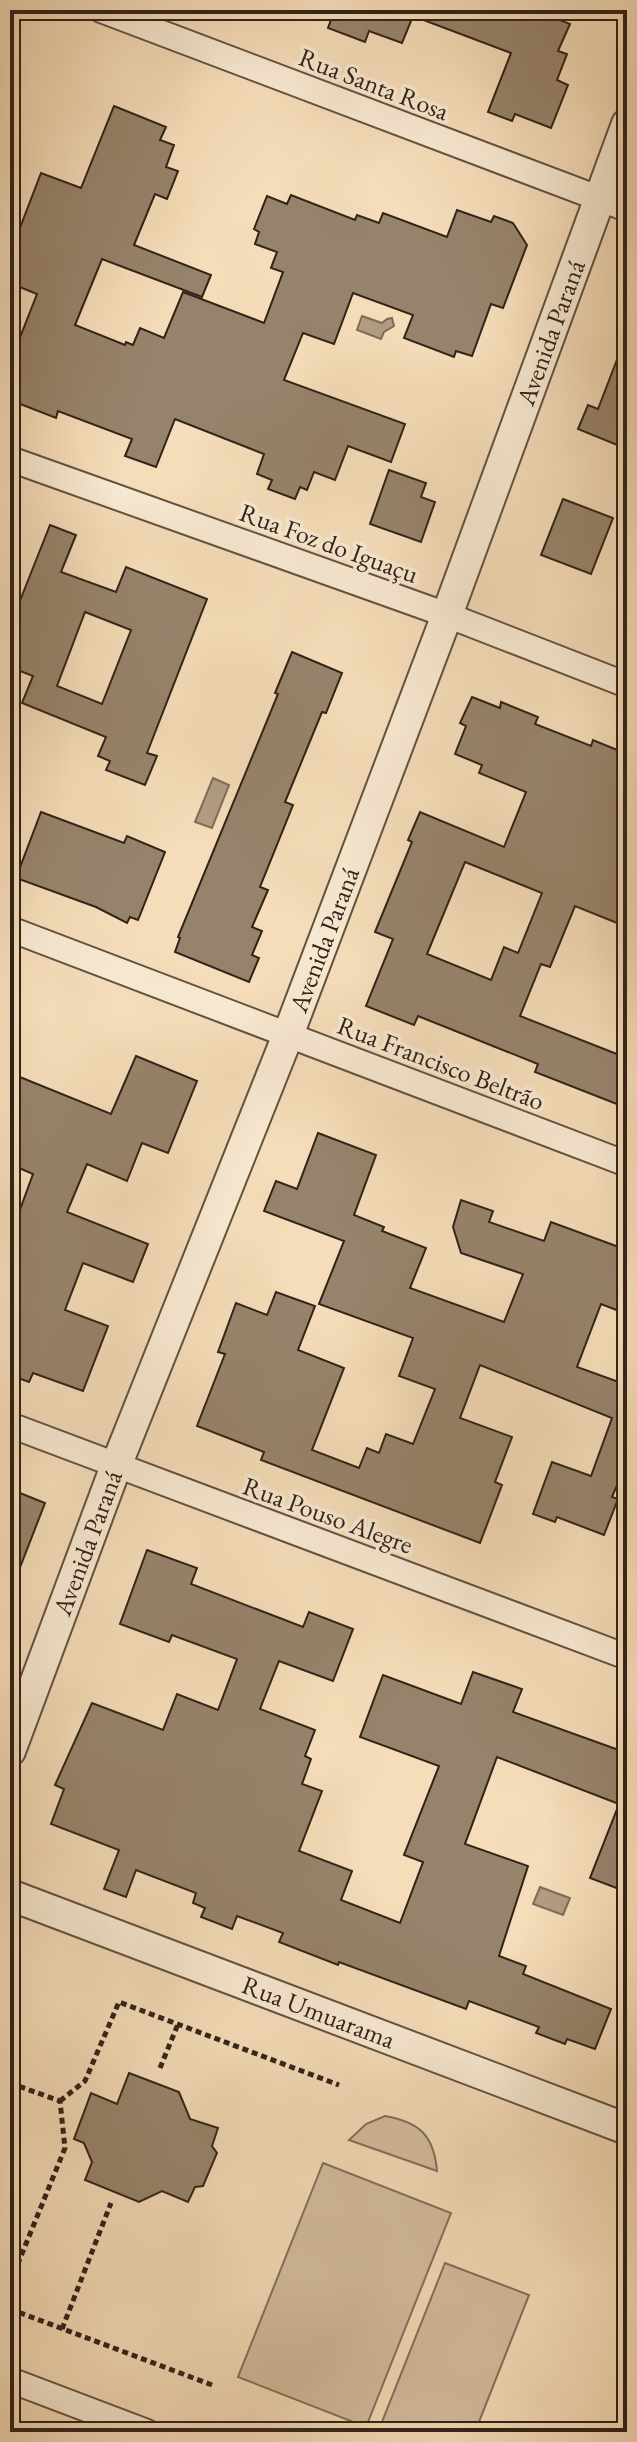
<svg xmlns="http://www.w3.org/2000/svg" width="637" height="2442" font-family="'EB Garamond',serif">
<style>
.green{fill:#d4bd9e;stroke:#82705c;stroke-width:2}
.water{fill:#b29d83;stroke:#7e6c59;stroke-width:2}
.building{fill:#97836c;stroke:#312219;stroke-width:2;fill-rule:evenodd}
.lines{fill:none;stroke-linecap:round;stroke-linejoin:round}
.minor-casing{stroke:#625141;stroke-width:28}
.tertiary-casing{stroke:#625141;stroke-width:34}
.path{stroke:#312219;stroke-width:5;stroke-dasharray:6 4;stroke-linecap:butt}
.minor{stroke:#f8e9d2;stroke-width:24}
.tertiary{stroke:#f8e9d2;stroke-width:30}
.labels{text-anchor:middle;stroke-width:7;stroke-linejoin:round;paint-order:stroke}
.street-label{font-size:26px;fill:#312219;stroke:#f8e9d2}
</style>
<rect width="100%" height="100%" fill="#f5ddb9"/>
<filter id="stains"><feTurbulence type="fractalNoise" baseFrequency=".0025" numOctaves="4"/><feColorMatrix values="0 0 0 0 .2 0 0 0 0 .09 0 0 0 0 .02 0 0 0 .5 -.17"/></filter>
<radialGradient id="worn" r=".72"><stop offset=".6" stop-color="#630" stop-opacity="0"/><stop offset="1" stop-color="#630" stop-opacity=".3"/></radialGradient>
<!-- green -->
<g class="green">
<path d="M385 2116C419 2122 434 2135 437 2171L349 2140 366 2124Z"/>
<polygon points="323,2163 451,2213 366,2427 238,2377"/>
<polygon points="445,2263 529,2295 475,2432 378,2432"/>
</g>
<!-- water -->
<g class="water">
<polygon points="362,316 382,323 387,319 392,318 394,326 384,332 381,339 357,330"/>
<polygon points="213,778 229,785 212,828 195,822"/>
<polygon points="540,1887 570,1898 563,1915 533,1904"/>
</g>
<!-- building -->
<g class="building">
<polygon points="321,10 535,10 570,24 558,51 567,54 557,80 568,85 551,128 515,114 512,121 488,112 511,53 413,16 402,43 369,31 365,42 328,28 332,17 321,13"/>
<polygon points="114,106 166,127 160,140 174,145 166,167 178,171 167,199 155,194 134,245 211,275 202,297 102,259 75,325 125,345 126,342 133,345 140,328 164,338 183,292 264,323 283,272 271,268 277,252 255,244 259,232 254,229 267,196 287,204 291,195 355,220 357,215 379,223 383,213 447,237 457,210 491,222 494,216 513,223 527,245 503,308 491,304 472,356 456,351 454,357 404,338 413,315 353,293 334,344 303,333 284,380 405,424 391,462 348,446 335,480 314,472 307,490 300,487 295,499 268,489 272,480 257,474 264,454 175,419 156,467 125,456 132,439 58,411 56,418 10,400 10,363 37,294 10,283 10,235 16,238 41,173 81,188"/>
<polygon points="625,339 627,340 627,449 578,429 588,405 598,409"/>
<polygon points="389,470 426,483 421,497 435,502 421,542 370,524"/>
<polygon points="563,499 613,518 591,574 541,555"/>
<path d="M50 525 76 535 61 572 116 592 126 567 207 599 147 753 157 756 145 785 106 770 110 761 98 756 106 737 22 703 33 676 10 667V626ZM85 612 131 630 102 704 57 686Z"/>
<polygon points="292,652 342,673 326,713 322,712 285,802 293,805 260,887 268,890 252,927 262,931 252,955 259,958 249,982 175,952 180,938 178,937 278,694 275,693"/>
<path d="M472 697 500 708 501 702 538 717 535 724 591 746 593 740 627 754V927L575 906 550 967 541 964 520 1016 627 1058V1108L535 1072 538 1064 418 1016 414 1025 366 1006 393 939 375 932 412 842 408 840 420 812 504 847 526 792 479 773 482 765 455 754 466 726 460 723ZM465 862 542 893 518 953 504 947 491 980 427 954Z"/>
<polygon points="41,812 124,843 127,836 165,852 138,920 130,917 127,923 96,907 16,878"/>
<polygon points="136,1056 197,1081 168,1153 142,1143 127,1181 87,1164 67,1212 148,1244 133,1282 83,1263 65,1310 108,1326 83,1391 33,1373 29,1382 10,1375 10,1237 33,1174 10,1164 10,1073 111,1114"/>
<polygon points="318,1133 376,1155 354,1215 384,1227 382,1231 426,1248 410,1288 504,1322 523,1274 461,1253 453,1227 461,1200 493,1211 489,1222 544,1241 551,1222 627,1250 627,1314 601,1304 577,1367 627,1385 627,1462 612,1497 618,1499 604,1535 557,1517 555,1522 533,1514 552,1462 591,1476 612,1418 480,1365 460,1418 512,1437 495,1482 502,1485 480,1543 261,1460 264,1452 197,1426 225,1354 218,1352 236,1303 267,1315 276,1292 315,1306 298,1350 344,1368 312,1450 359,1468 367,1448 379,1453 386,1434 413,1444 435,1389 399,1376 413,1338 319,1304 344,1241 264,1211 276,1181 297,1189"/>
<polygon points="10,1489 45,1503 12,1588 10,1588"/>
<polygon points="147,1550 197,1568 191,1584 303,1627 309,1612 353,1629 333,1681 279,1661 260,1709 315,1730 305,1756 311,1759 302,1784 322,1791 299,1851 352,1871 341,1900 400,1923 423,1862 404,1855 439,1766 360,1737 383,1675 461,1704 473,1672 522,1689 513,1712 627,1753 627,1892 590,1878 619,1804 497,1757 465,1844 528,1866 499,1956 526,1966 523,1974 611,2009 595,2049 567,2039 565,2044 536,2033 539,2027 469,2001 466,2009 339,1962 338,1965 279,1942 283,1933 237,1916 232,1929 201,1917 205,1908 193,1903 196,1893 136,1870 126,1897 104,1889 119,1850 51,1824 64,1789 55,1785 92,1703 163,1730 177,1694 218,1710 237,1659 172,1635 169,1642 120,1624"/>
<polygon points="129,2073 179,2092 190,2119 218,2128 212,2146 217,2153 203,2186 195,2187 188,2202 162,2191 139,2202 85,2180 92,2162 84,2143 74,2139 87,2104 91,2093 117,2104"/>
</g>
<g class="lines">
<defs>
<g id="minor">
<polyline points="101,10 627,209"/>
<polyline points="10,459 447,615 627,685"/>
<polyline points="10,929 627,1164"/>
<polyline points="10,1425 627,1657"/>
<polyline points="10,2380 147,2432"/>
</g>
<g id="tertiary">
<path id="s1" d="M10 1751 116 1466 288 1035 447 615 627 124"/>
<path id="s2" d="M10 1895 627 2129"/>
</g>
</defs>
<!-- minor casing -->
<use href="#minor" class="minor-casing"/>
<!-- tertiary casing -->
<use href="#tertiary" class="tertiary-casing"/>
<!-- path -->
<g class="path">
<polyline points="160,2068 178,2024"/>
<polyline points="10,2083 60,2101 65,2148 10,2283"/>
<polyline points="60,2101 85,2081 119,2002 339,2085"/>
<polyline points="10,2309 212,2385"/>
<polyline points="62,2329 111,2203"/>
</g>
<!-- minor -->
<use href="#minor" class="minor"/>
<!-- tertiary -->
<use href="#tertiary" class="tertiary"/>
</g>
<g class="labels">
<!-- street labels -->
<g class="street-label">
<text transform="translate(374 84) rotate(21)" y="9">Rua Santa Rosa</text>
<text dy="9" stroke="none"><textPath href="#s1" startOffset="1518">Avenida Paraná</textPath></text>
<text transform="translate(329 543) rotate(20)" y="9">Rua Foz do Iguaçu</text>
<text dy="9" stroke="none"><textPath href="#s1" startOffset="870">Avenida Paraná</textPath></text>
<text transform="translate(441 1063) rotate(21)" y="9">Rua Francisco Beltrão</text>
<text transform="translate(328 1515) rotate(20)" y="9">Rua Pouso Alegre</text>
<text dy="9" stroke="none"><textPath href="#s1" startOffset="222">Avenida Paraná</textPath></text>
<text dy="9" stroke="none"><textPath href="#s2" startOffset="330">Rua Umuarama</textPath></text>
</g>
</g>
<!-- margin -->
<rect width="637" height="2442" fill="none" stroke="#f5ddb9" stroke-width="40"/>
<rect x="12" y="12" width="613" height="2418" fill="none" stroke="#312219" stroke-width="4"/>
<rect x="20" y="20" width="597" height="2402" fill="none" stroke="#312219" stroke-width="2"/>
<rect width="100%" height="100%" filter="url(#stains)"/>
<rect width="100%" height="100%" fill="url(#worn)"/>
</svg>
